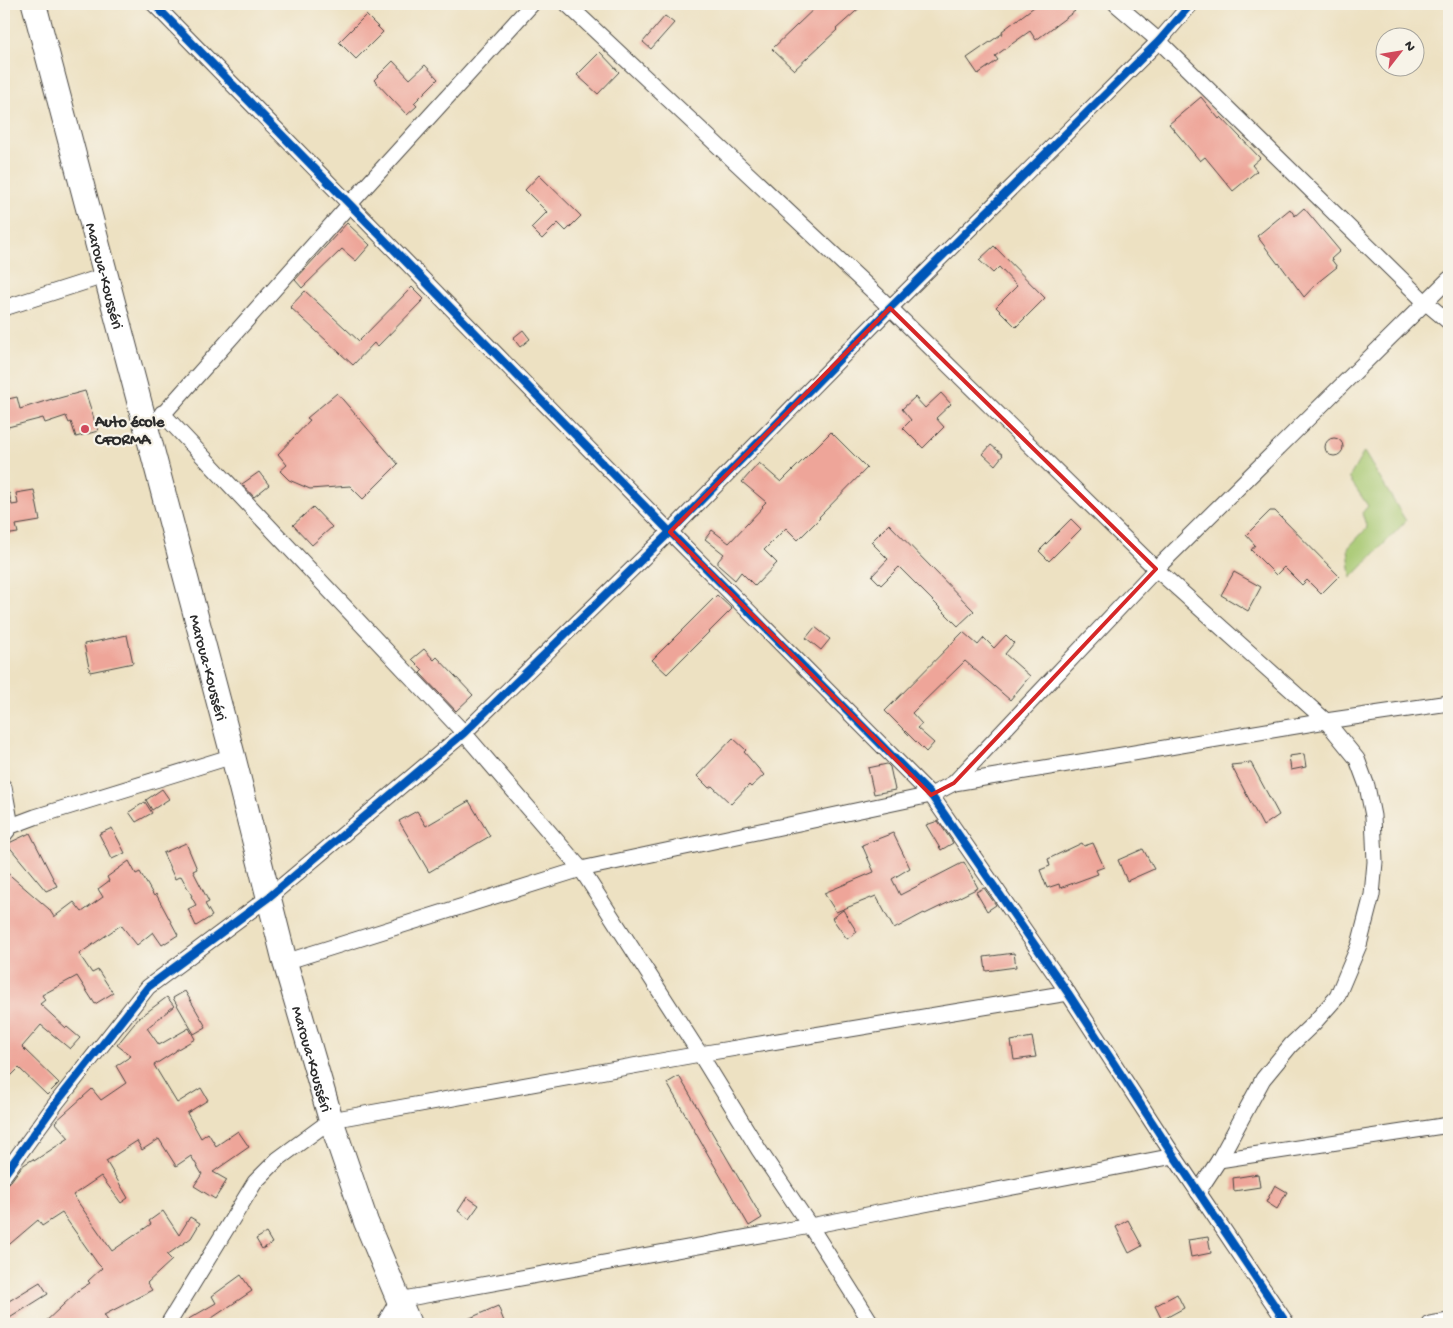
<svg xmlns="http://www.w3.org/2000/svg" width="1453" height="1328" font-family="'Gochi Hand',sans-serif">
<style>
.green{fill:#a6c870;stroke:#687a4e}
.building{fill:#eea599}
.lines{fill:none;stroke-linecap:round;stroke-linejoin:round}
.minor-casing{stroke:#484642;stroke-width:17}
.trunk-casing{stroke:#484642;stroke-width:26}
.minor{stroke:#fff;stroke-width:15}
.trunk{stroke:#fff;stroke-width:24}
.cycleway-casing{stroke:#f7f3e8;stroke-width:11}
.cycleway{stroke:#0057b8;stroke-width:8}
.marked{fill:none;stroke:#d62828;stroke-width:4;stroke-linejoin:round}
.poi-dot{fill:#d1495b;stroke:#f7f3e8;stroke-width:2}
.labels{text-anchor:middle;stroke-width:4.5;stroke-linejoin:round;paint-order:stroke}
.street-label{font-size:16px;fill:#2b2b2b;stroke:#f7f3e8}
.poi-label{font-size:16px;font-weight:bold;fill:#2b2b2b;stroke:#f7f3e8;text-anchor:start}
</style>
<rect width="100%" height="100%" fill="#f7f3e8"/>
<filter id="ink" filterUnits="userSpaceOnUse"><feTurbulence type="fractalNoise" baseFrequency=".02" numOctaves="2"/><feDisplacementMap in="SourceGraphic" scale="10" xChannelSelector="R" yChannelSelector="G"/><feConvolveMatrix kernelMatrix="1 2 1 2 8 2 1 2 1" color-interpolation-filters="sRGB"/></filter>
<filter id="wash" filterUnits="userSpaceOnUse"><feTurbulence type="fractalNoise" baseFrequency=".0096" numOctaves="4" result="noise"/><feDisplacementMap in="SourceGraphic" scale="20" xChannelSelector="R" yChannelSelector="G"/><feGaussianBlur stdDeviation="1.12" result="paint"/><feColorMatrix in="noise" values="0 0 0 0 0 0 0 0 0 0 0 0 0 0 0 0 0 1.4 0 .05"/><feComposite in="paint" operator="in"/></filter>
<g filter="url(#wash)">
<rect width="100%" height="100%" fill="#ede1c2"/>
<!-- green -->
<polygon class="green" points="1364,452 1406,521 1351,578 1348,548 1367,528 1362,513 1368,506 1349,478"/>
<g id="blocks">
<!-- building -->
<g class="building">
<polygon points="819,4 864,4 836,29 837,30 794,70 772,49"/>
<polygon points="1038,4 1069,4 1075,11 1036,40 1030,31 995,56 998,60 978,74 967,58 1003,33 1002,31"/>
<polygon points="366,15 383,32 356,59 339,42"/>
<polygon points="665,16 674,23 651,49 643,42"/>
<polygon points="600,52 619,72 598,94 577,75"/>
<polygon points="393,61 410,79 425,65 438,79 414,103 417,106 407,115 374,80"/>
<polygon points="1201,97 1219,119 1221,117 1260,158 1252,165 1257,171 1233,191 1205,157 1200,161 1169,124"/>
<polygon points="539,175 581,216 566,231 558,223 542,239 531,228 547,212 525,190"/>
<polygon points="1304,208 1340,251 1331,259 1337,267 1317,283 1304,297 1279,263 1278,264 1257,236 1290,209 1295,216"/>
<polygon points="347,223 370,245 356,261 342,249 302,288 295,280"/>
<polygon points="994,246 1045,298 1016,327 996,307 1017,286 999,267 993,273 979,260"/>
<polygon points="412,287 424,299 377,347 374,343 353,365 290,307 305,291 359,341"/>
<polygon points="523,330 530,339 520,347 513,338"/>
<polygon points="85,391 98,431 76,437 71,422 69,423 66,416 45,423 43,418 8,427 4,411 4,400 17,397 20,409 52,399 52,400"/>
<polygon points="337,393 398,464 363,499 350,486 310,489 289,480 280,471 287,465 278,454 310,420 307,418"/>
<polygon points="941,393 951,404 936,418 944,427 923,448 903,428 911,420 902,409 915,397 925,408"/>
<polygon points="831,432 867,468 819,517 820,518 798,540 786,528 764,550 777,563 755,586 741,572 735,580 718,565 718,561 724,554 705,539 712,530 729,543 763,507 762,506 766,502 742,482 759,463 781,482"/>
<circle cx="1334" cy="447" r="9"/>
<polygon points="991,445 1003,455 995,465 983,454"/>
<polygon points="259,472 269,485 254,497 242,484"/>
<polygon points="34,490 40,521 16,525 18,533 4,535 4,493 9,493 12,505 18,504 16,493"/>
<polygon points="313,507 332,527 312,545 293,525"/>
<polygon points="1270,511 1275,511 1339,576 1321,594 1307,580 1302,585 1284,567 1276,575 1251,550 1255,545 1246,535"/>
<polygon points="1071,519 1081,529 1049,561 1039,551"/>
<polygon points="889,524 974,611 958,626 899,567 881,585 872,576 888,559 871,542"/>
<polygon points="1234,572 1261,587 1248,611 1221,595"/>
<polygon points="717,595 732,609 667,674 652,660"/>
<polygon points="815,627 830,639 821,650 806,638"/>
<polygon points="963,632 978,645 984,638 994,648 1006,635 1014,643 1005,654 1030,676 1010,700 965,661 912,713 922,724 917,728 934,743 926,752 885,711"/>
<polygon points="127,635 133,663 90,672 84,644"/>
<polygon points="424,649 434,660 437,657 473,695 456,711 420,673 423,670 412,659"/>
<polygon points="733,738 746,750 744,752 764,775 751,787 749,785 731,804 712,786 709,788 697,776"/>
<polygon points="1304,754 1306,767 1291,770 1289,756"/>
<polygon points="1251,763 1279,815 1263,826 1231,765"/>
<polygon points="887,764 890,767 895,790 874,794 868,768"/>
<polygon points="162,789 169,799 152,810 146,800"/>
<polygon points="469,801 490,836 429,872 399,821 417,811 426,826"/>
<polygon points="145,802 152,813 136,822 129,812"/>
<polygon points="938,821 953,843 941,850 926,825"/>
<polygon points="112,828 125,853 112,859 99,834"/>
<polygon points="30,833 57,886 46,891 7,844"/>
<polygon points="893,833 910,868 892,879 900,895 964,862 978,888 925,914 924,913 894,929 876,896 836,912 824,893 874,872 862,845"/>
<polygon points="186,843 197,869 193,871 209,902 205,904 212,916 196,926 188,909 196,905 191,896 192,896 181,876 175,879 163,853"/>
<polygon points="1082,843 1084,846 1093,843 1104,867 1096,870 1098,874 1060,888 1059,884 1047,888 1040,870 1050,866 1048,859"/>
<polygon points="1143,849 1154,869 1127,881 1118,860"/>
<polygon points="129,861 136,874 140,872 154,896 156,894 178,935 162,945 153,932 137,945 121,925 79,954 92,973 98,970 113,993 95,1004 77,976 42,995 45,1000 40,1004 66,1028 67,1027 80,1038 70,1049 41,1025 22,1047 59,1083 47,1095 19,1068 4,1083 4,870 49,909 54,917 74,902 82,912 103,897 98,889 109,881 107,877"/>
<polygon points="984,888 996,905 987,911 976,892"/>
<polygon points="843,910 857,932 847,939 832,918"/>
<polygon points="1014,953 1016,967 986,971 984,957"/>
<polygon points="185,991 206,1027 194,1034 173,998"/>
<polygon points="167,997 174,1006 147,1028 159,1045 189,1028 195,1039 176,1050 176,1051 154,1065 177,1103 201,1088 208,1100 187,1113 201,1138 208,1133 216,1146 238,1131 249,1147 213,1172 227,1180 215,1199 194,1186 202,1174 191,1156 176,1166 159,1139 142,1150 137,1141 106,1161 128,1198 121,1203 101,1176 73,1195 112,1251 151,1224 149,1221 163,1211 179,1235 190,1217 200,1223 191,1238 167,1255 172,1260 147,1283 152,1290 104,1315 110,1324 43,1324 79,1290 90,1283 88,1281 102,1268 98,1264 62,1213 42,1226 38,1220 4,1249 4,1185 11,1181 22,1166 33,1159 34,1161 69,1138 55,1122 92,1089 101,1100 126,1083 116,1066 131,1056 117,1045 139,1018"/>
<polygon points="1032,1037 1036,1057 1014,1060 1011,1041"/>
<polygon points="679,1076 762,1218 749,1226 667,1083"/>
<polygon points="1258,1174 1260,1187 1234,1191 1233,1178"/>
<polygon points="1275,1185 1287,1192 1277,1209 1266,1202"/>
<polygon points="467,1197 479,1205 469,1219 458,1211"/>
<polygon points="1128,1220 1142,1246 1129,1253 1116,1227"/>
<polygon points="266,1233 272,1243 262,1249 256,1239"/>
<polygon points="1208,1237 1211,1253 1191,1257 1188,1240"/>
<polygon points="241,1275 252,1291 203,1324 180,1324 216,1303 212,1296"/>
<polygon points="40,1282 48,1294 8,1319 4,1312 4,1304"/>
<polygon points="1177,1294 1184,1308 1162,1320 1155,1306"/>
<polygon points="498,1306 505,1324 456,1324"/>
</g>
</g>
</g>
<g filter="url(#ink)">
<use href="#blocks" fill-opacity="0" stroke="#484642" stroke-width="1"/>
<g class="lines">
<defs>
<g id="minor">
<polyline points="154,4 670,532 931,795 1068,993 1174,1156 1287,1324"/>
<polyline points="567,4 878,296 1156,569 1326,721 1357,759 1367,786 1373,816 1375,862 1372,895 1359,945 1337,997 1314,1023 1291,1045 1263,1079 1219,1160 1198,1192"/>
<polyline points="1116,4 1159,41 1425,302 1449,322"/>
<polyline points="4,308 107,275"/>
<polyline points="162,413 464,733 581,869 700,1054 759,1150 810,1226 872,1324"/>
<polyline points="157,421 349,205 532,4"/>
<polyline points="954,783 1326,721 1449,703"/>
<polyline points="4,787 11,826"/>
<polyline points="4,835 11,826 35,817 233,756"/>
<polyline points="285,962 581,869 931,795 954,783 1156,569 1449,279"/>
<polyline points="1219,1160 1449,1125"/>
<polyline points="4,1175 57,1102 148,987 269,897 464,733 670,532 890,308 1159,41 1191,4"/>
<polyline points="168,1324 255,1182 278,1159 331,1120 700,1054 1068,993"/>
<polyline points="384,1324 398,1300 810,1226 1174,1156"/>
<polyline points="1430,1324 1449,1321"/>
</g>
<g id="trunk">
<path id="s1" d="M34 4 233 756 285 962 331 1120 366 1222 409 1324"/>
</g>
</defs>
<!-- minor casing -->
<use href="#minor" class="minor-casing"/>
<!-- trunk casing -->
<use href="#trunk" class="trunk-casing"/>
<!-- minor -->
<use href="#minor" class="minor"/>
<!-- trunk -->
<use href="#trunk" class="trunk"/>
<defs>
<g id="cycleway">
<polyline points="154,4 670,532 931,795 1068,993 1174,1156 1287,1324"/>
<polyline points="4,1175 57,1102 148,987 269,897 464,733 670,532 890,308 1159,41 1191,4"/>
</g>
</defs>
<!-- cycleway casing -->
<use href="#cycleway" class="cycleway-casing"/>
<!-- cycleway -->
<use href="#cycleway" class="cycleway"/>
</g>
</g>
<!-- marked area -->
<path class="marked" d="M890 308 1156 569 954 783 931 795 670 532Z"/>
<!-- markers -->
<circle class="poi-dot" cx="85" cy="429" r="5"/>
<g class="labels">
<!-- street labels -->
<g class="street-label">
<text dy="6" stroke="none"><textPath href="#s1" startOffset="281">Maroua-Kousséri</textPath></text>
<text dy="6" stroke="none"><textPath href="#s1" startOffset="686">Maroua-Kousséri</textPath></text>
<text dy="6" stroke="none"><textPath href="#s1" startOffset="1091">Maroua-Kousséri</textPath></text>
</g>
<!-- poi labels -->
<g class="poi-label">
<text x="95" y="426">Auto école<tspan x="95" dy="18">CFORMA</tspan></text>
</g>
</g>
<!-- margin -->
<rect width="1453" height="1328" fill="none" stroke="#f7f3e8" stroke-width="20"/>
<!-- north arrow -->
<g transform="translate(1400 52) rotate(59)"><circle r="24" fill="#f7f3e8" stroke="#a5a39c"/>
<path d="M0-4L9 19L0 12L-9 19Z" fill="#d1495b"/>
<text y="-8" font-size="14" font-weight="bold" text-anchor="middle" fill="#2b2b2b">N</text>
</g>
</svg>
